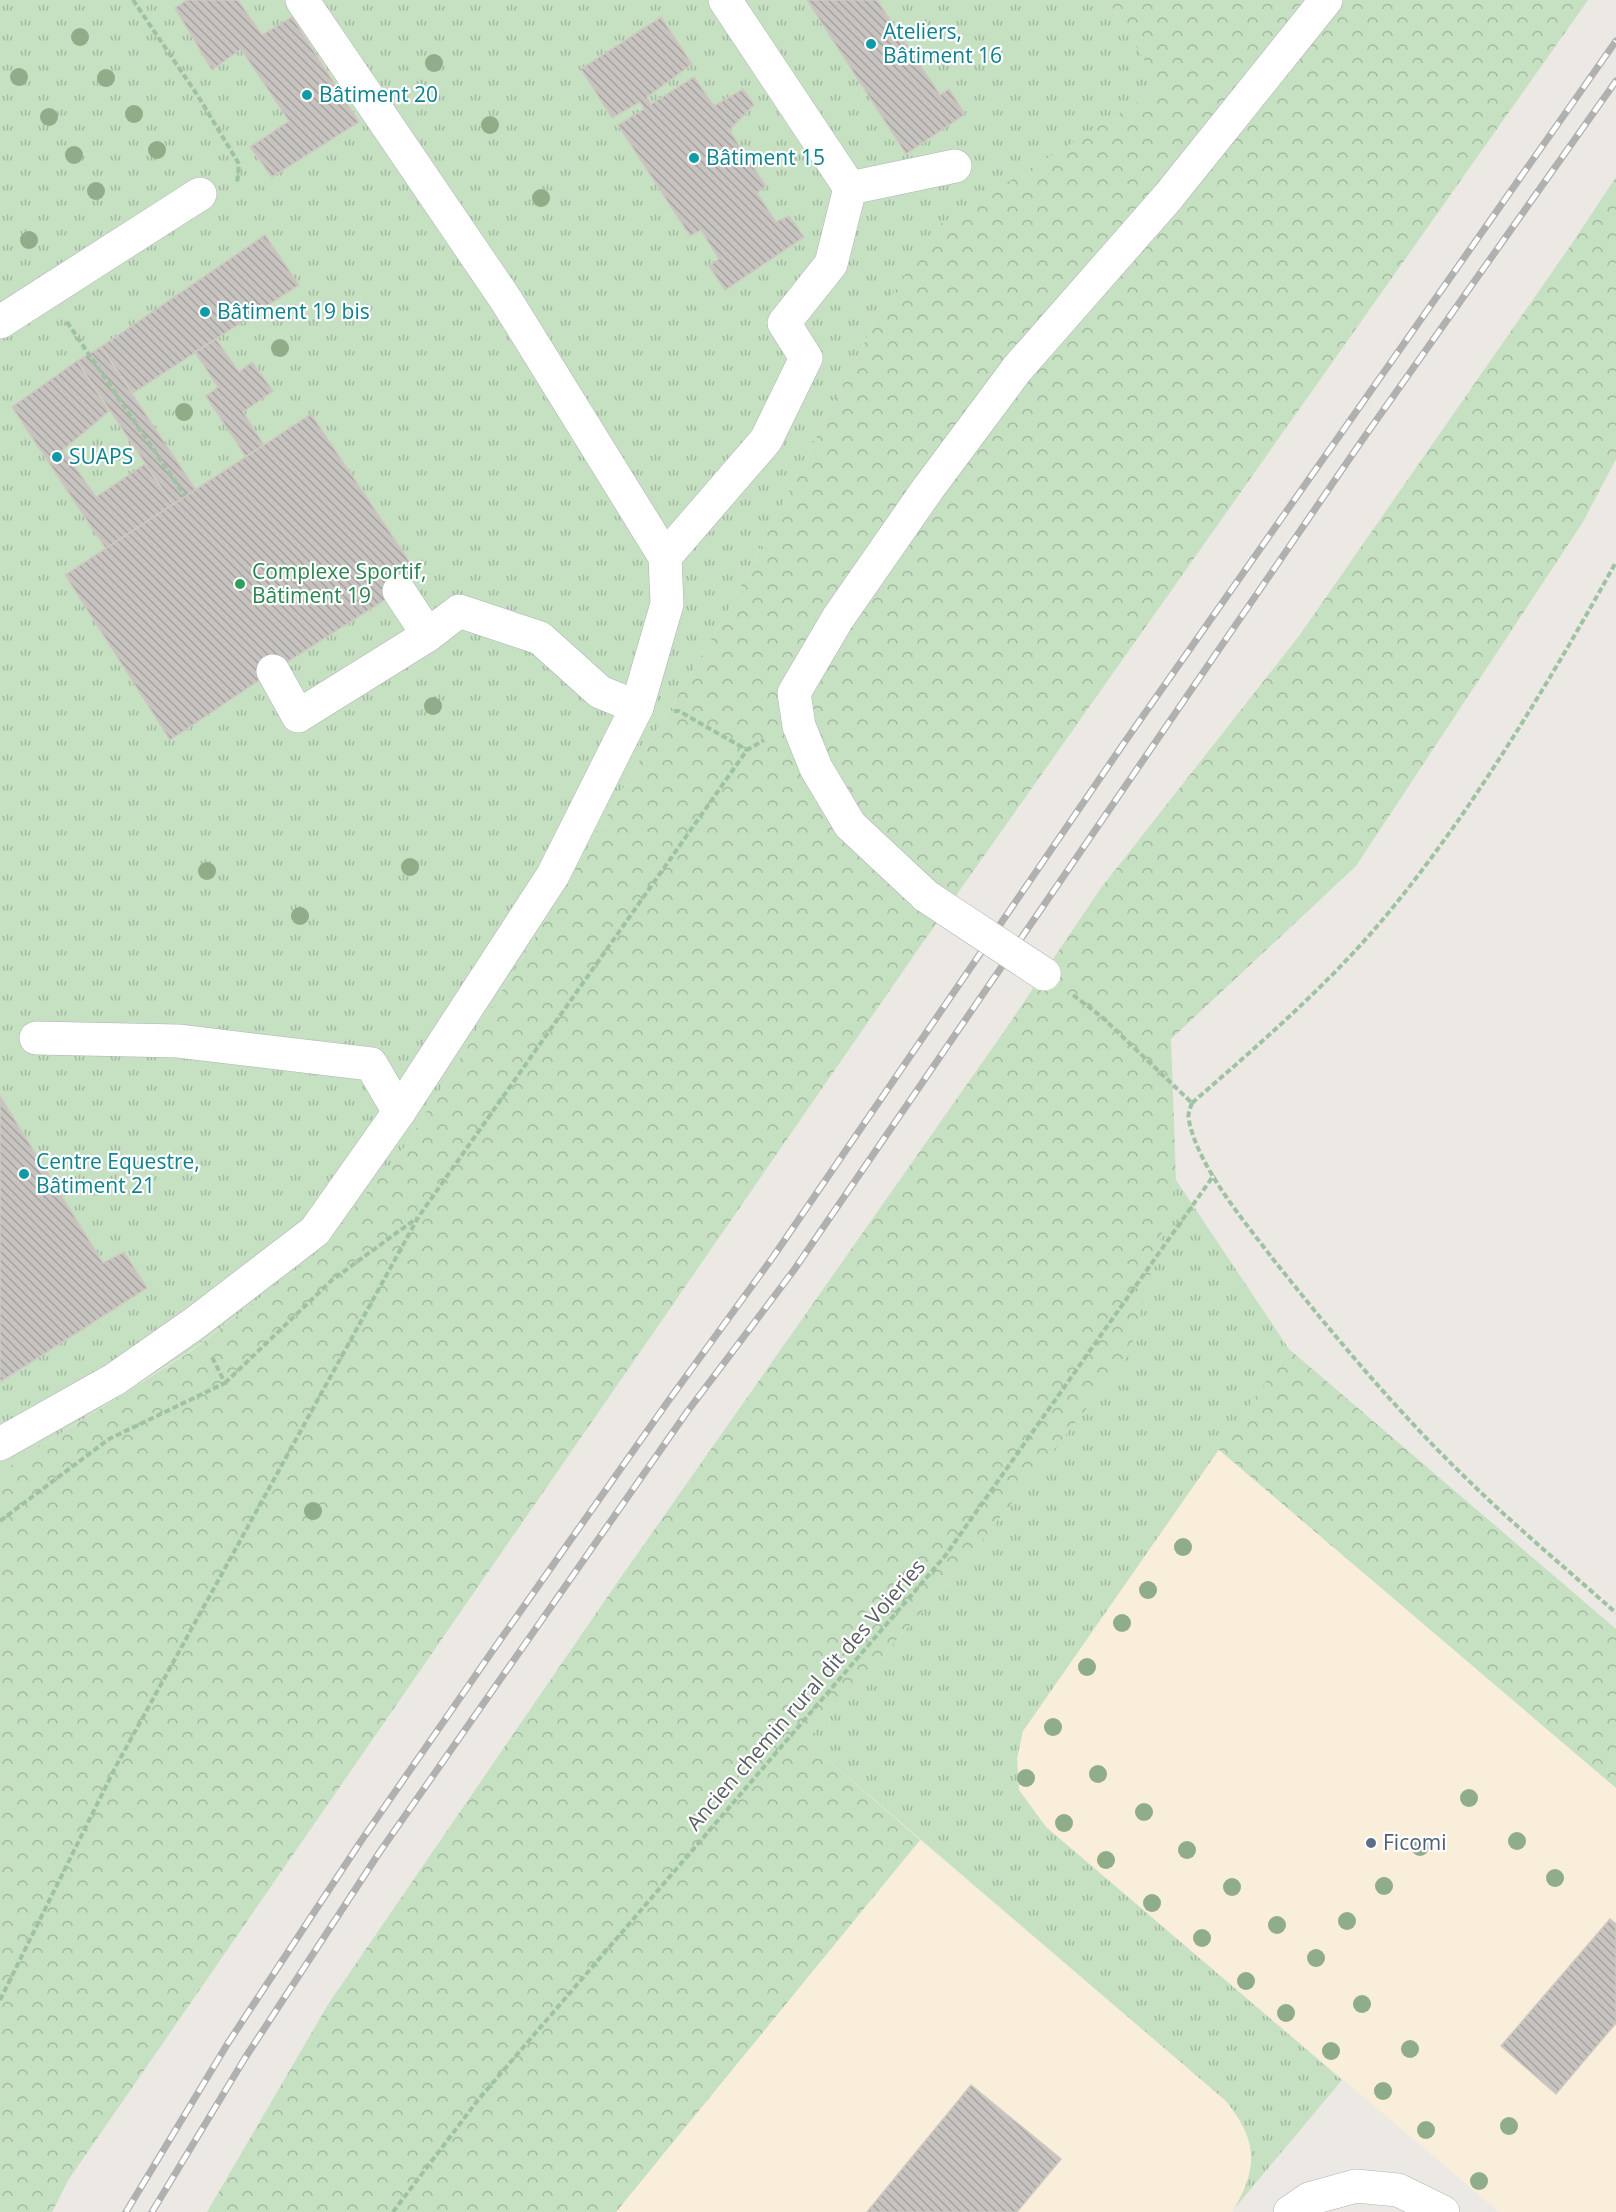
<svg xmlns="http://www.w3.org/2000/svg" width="1616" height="2212" font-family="'Open Sans',sans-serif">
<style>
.commercial{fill:#f9eeda}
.grass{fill:url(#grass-tufts)}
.forest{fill:url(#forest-crowns)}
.building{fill:url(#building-back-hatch);stroke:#cfc9c2;stroke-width:1.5}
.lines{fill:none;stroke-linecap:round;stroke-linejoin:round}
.minor-casing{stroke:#b0b3b6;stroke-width:34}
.path{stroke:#9ec3a3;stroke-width:4;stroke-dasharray:6 3;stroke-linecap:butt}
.minor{stroke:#fff;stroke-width:33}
.rail-casing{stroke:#afb0b0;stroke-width:7}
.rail{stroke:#fff;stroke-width:4.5;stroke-dasharray:14;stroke-linecap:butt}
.minor-bridge-casing{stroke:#b0b3b6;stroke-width:34;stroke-linecap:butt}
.minor-bridge{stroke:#fff;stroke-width:33}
.tree{fill:#8fad88}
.culture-dot{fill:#0f9aa8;stroke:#fff;stroke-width:2}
.leisure-dot{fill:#2e9e5b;stroke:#fff;stroke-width:2}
.service-dot{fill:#5c6f8a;stroke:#fff;stroke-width:2}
.labels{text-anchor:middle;stroke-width:4.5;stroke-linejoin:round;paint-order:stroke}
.culture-label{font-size:21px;fill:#0d838f;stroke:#fff;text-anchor:start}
.leisure-label{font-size:21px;fill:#27864d;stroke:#fff;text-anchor:start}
.street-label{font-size:21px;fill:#5b5f61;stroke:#fff}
.service-label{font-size:21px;fill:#4e5e75;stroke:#fff;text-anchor:start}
</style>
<defs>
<pattern id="grass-tufts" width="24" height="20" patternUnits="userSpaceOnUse" patternTransform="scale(1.5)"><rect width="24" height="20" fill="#c6e0c2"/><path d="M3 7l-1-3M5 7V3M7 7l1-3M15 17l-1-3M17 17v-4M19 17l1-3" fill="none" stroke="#a4b9a1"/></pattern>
<pattern id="forest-crowns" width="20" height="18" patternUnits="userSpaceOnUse" patternTransform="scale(1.5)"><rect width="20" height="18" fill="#c6e0c2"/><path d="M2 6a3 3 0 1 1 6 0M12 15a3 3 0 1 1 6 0" fill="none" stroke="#a4b9a1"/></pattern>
<pattern id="building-back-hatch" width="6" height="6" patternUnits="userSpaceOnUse" patternTransform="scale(1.5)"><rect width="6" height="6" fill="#c7c3bf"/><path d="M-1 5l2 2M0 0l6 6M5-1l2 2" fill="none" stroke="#a5a29f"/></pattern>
</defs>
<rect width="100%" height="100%" fill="#ece8e3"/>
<!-- commercial -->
<g class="commercial">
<polygon points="1218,1449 1616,1788 1616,2212 1499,2212 1046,1827 1019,1790 1017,1758 1023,1731"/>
<polygon points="920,1840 1226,2101 1242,2122 1250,2145 1251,2161 1247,2187 1232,2212 616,2212"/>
</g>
<!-- grass -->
<g class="grass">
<polygon points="0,0 1108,0 1162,88 937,227 878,316 728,611 528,949 404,1148 314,1257 190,1351 0,1472"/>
<path d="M1176 1180 1289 1349 1023 1731 1017 1758 1019 1790 1046 1827 1342 2080 1234 2209C1259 2166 1257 2140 1226 2101L806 1741 953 1577 1128 1355Z"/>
</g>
<!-- forest -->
<g class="forest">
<polygon points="1108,0 1588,0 919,948 69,2179 52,2212 0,2212 0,1472 190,1352 313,1257 404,1148 528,949 728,611 878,316 937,226 1161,88"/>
<polygon points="1616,177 1616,459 1583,522 1356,866 1171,1039 1176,1180 1129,1355 953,1577 806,1741 920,1840 616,2212 207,2212 329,2003 612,1590 1005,1030 1101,888 1299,636 1573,242"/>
<polygon points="1289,1349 1616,1629 1616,1788 1218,1449"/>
</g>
<!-- building -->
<g class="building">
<polygon points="187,0 238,0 262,35 292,17 359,122 272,177 250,147 289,121 241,49 212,70 175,8"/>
<polygon points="807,0 877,0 940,95 949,89 965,114 906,154"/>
<polygon points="661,17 692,64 647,97 651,104 694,77 714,106 743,89 754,105 729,130 766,186 757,193 776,222 789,216 804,237 725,290 709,266 719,259 701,230 690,236 618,125 644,109 640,102 612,118 581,69"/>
<polygon points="265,235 299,285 133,393 101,347"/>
<polygon points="216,339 239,372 252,362 273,391 243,412 264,445 246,457 206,396 218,387 195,352"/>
<polygon points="101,347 196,490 173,505 77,361"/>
<polygon points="77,361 109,411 63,450 96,497 145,464 173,505 106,549 12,407"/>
<polygon points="311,414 419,576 399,591 273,671 170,740 65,575"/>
<polygon points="0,1096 103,1263 124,1252 147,1288 0,1382"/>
<polygon points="1610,1919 1616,1924 1616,2023 1556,2094 1501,2046"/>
<polygon points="971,2085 1061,2159 1017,2212 867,2212"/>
</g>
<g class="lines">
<defs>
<g id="minor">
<polyline points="850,188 955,166"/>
<polyline points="0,322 200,194"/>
<polyline points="665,557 766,440 806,358 784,323 831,264 850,188 725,0"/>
<polyline points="428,635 459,611 540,638 600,692 637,707"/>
<polyline points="273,671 298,716 428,635 399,591"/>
<polyline points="926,896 850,825 816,768 799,726 794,693 838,618 927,490 1017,369 1168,197 1326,0"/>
<polyline points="36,1038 178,1041 371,1064 399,1112"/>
<polyline points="0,1444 115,1379 195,1323 315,1231 399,1112 553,875 637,707 667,604 665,557 506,300 302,0"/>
<polyline points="1290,2212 1309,2199 1356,2186 1398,2190 1443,2212"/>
</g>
</defs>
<!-- minor casing -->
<use href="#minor" class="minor-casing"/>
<!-- path -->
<g class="path">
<polyline points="133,0 198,96 239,164 237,184"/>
<polyline points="67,322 185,496"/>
<polyline points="674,711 679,711 747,750"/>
<polyline points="1073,995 1102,1017 1192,1103"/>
<path d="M1192 1103C1248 1054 1304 1006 1355 951 1394 909 1429 862 1462 815 1518 733 1568 649 1616 562"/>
<path d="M1192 1103C1190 1109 1187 1115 1189 1121 1199 1168 1244 1221 1273 1259 1335 1337 1399 1414 1471 1483 1517 1528 1568 1570 1616 1613"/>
<polyline points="225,1383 332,1280 417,1218"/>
<polyline points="0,1521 109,1439 225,1383 211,1355"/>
<polyline points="0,2000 116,1766 419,1216 747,750 764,740"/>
<polyline points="393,2212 478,2100 945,1556 1214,1175"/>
</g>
<!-- minor -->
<use href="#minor" class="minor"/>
<defs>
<g id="rail">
<polyline points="126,2212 228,2043 361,1841 491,1653 669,1400 773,1257 1124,743 1616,41"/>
<polyline points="152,2212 245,2058 379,1853 687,1412 794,1270 1363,439 1616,81"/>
</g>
</defs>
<!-- rail casing -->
<use href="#rail" class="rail-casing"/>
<!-- rail -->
<use href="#rail" class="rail"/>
<defs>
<polyline id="minor-bridge" points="926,896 1044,974"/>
</defs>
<!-- minor-bridge casing -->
<use href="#minor-bridge" class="minor-bridge-casing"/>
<!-- minor-bridge -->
<use href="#minor-bridge" class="minor-bridge"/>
</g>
<!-- trees -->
<g class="tree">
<circle cx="80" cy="37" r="9"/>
<circle cx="434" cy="63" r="9"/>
<circle cx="19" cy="77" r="9"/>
<circle cx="106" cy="78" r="9"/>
<circle cx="134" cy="114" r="9"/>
<circle cx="49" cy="117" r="9"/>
<circle cx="490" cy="125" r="9"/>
<circle cx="157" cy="150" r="9"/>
<circle cx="74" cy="155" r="9"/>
<circle cx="96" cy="191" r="9"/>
<circle cx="541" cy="198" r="9"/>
<circle cx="29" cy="240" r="9"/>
<circle cx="280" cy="348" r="9"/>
<circle cx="184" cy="412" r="9"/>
<circle cx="433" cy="706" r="9"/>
<circle cx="410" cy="867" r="9"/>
<circle cx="207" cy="871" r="9"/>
<circle cx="300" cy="916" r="9"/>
<circle cx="313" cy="1511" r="9"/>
<circle cx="1183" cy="1547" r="9"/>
<circle cx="1148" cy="1590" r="9"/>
<circle cx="1122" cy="1623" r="9"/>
<circle cx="1087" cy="1667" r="9"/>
<circle cx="1053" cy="1727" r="9"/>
<circle cx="1098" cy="1774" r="9"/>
<circle cx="1026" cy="1778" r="9"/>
<circle cx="1469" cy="1798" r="9"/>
<circle cx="1144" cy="1812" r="9"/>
<circle cx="1064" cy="1823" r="9"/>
<circle cx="1517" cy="1841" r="9"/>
<circle cx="1420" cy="1847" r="9"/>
<circle cx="1187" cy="1850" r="9"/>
<circle cx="1106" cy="1860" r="9"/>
<circle cx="1555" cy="1878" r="9"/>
<circle cx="1384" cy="1886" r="9"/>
<circle cx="1232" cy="1887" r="9"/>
<circle cx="1152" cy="1903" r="9"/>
<circle cx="1347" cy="1921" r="9"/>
<circle cx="1277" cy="1925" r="9"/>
<circle cx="1202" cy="1938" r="9"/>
<circle cx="1316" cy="1958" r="9"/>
<circle cx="1246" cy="1981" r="9"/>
<circle cx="1362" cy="2004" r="9"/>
<circle cx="1286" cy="2013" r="9"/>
<circle cx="1410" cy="2049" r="9"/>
<circle cx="1331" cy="2051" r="9"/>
<circle cx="1383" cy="2091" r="9"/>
<circle cx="1509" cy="2126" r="9"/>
<circle cx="1426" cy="2130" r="9"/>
<circle cx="1479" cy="2181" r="9"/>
</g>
<!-- markers -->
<g class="culture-dot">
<circle cx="871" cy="44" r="6"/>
<circle cx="307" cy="95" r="6"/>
<circle cx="694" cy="158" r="6"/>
<circle cx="205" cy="312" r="6"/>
<circle cx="57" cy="457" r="6"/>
<circle cx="24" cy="1174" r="6"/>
</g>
<circle class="leisure-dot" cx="240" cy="584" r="6"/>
<circle class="service-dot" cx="1371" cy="1843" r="6"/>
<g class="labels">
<!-- culture labels -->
<g class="culture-label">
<text x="883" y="39">Ateliers,<tspan x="883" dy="24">Bâtiment 16</tspan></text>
<text x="319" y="102">Bâtiment 20</text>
<text x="706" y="165">Bâtiment 15</text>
<text x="217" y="319">Bâtiment 19 bis</text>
<text x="69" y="464">SUAPS</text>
<text x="36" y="1169">Centre Equestre,<tspan x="36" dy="24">Bâtiment 21</tspan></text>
</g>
<!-- leisure labels -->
<g class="leisure-label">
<text x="252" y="579">Complexe Sportif,<tspan x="252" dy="24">Bâtiment 19</tspan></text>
</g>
<!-- street labels -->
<g class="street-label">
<text transform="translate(806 1695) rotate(-49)" y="7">Ancien chemin rural dit des Voieries</text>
</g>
<!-- service labels -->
<g class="service-label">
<text x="1383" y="1850">Ficomi</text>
</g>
</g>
</svg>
